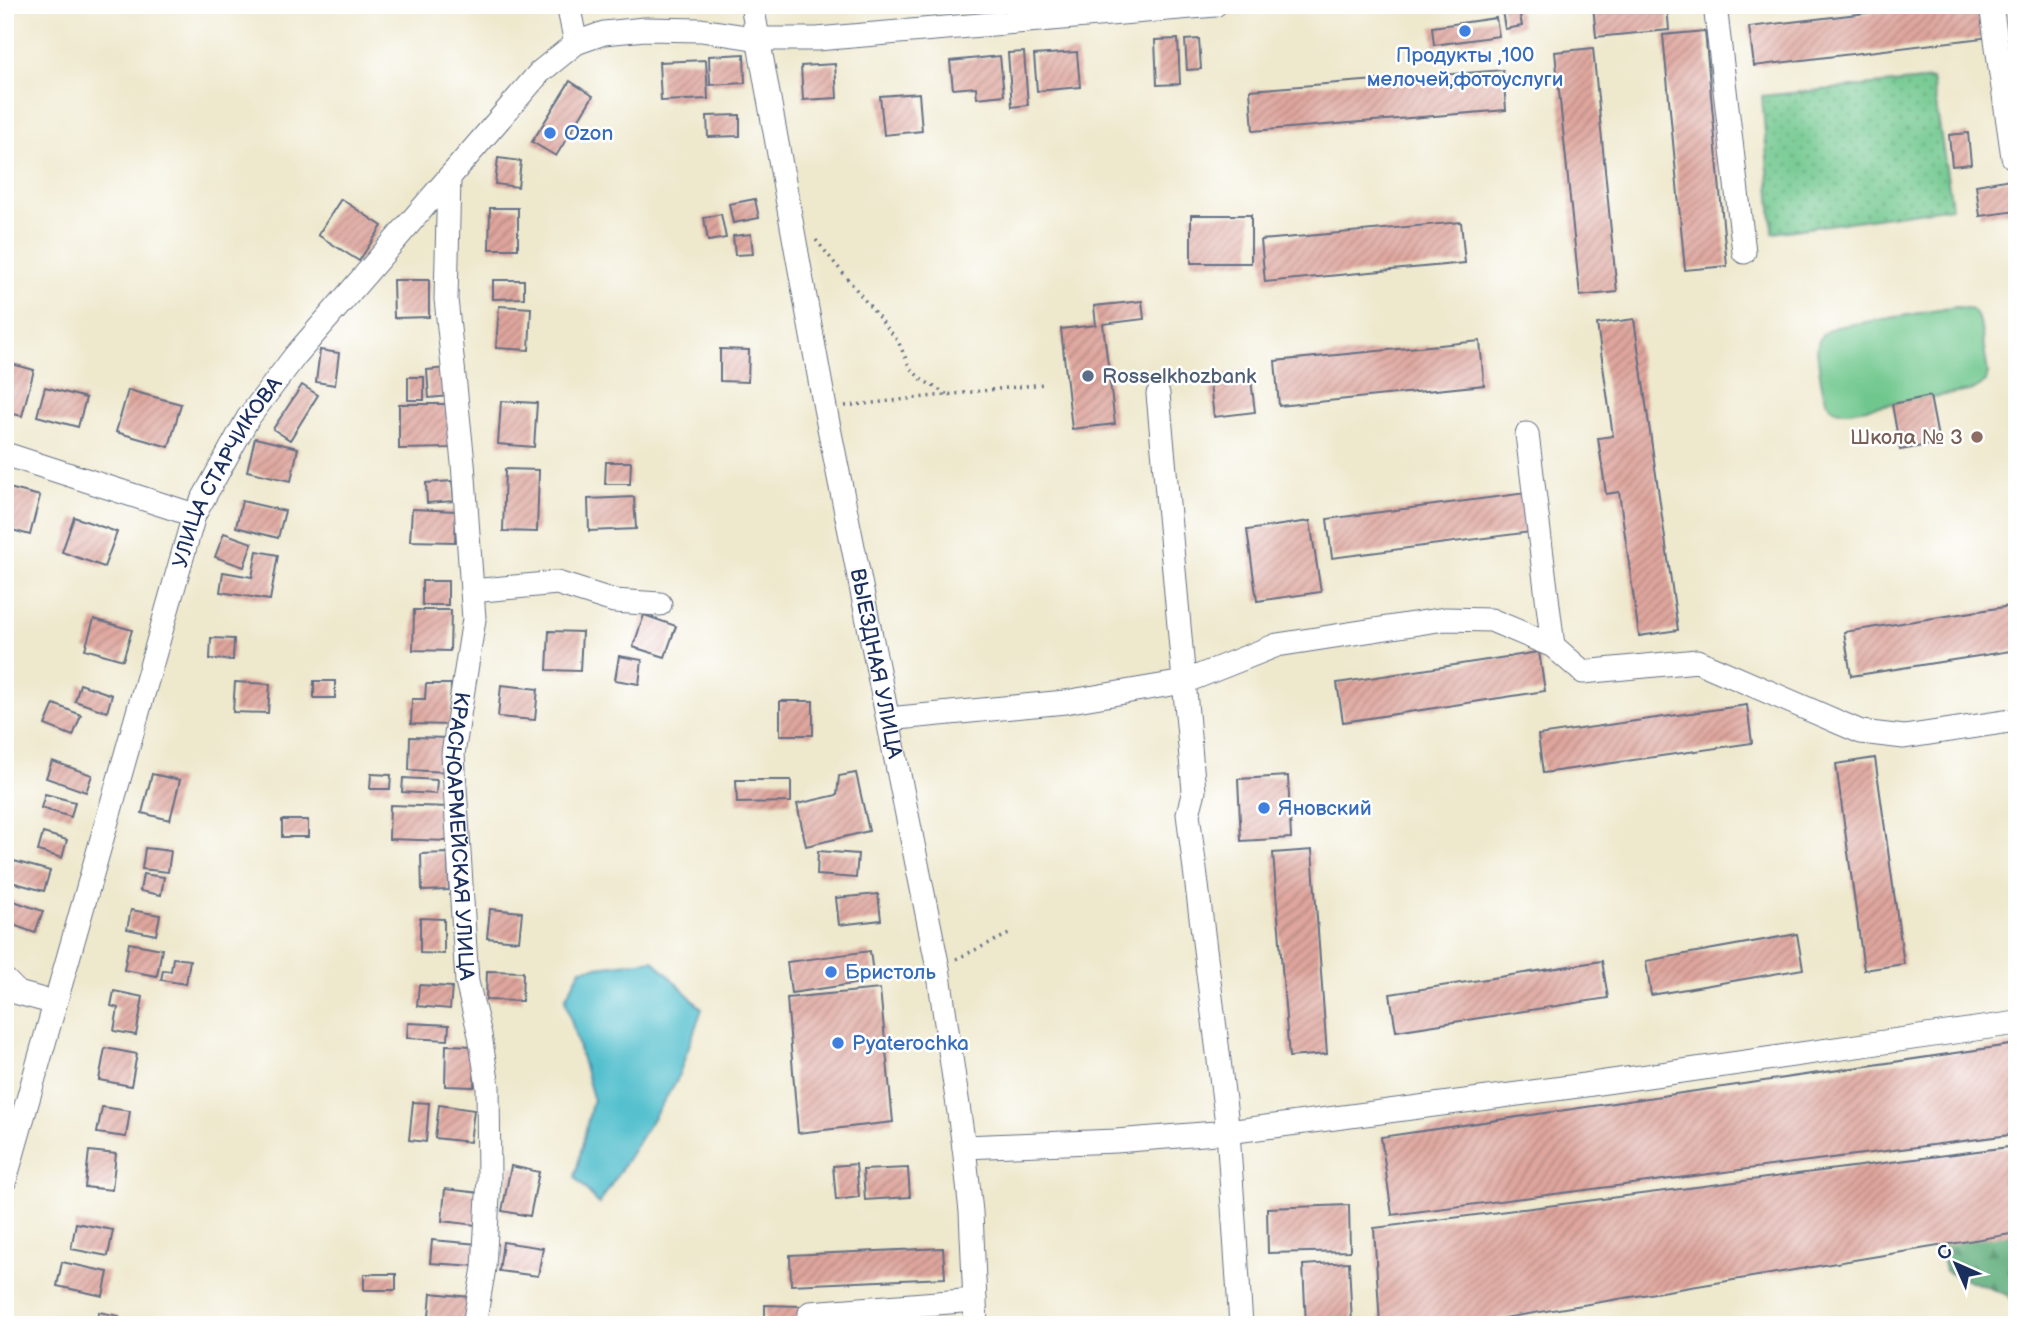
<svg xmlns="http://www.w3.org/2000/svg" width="2022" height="1330" font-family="'Balsamiq Sans',sans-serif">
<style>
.grass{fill:url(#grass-dots);stroke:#467b76;stroke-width:2}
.forest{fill:url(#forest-firs);stroke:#3c6e6b;stroke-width:2}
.garden{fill:#70c78d;stroke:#467b76;stroke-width:2}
.water{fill:#52bfcd;stroke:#367796;stroke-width:2}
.building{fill:url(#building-hatch)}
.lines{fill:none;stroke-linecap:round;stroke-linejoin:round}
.minor-casing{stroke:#657084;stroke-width:25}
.path{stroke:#657084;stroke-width:3.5;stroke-dasharray:2 5;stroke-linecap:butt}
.minor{stroke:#fff;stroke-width:23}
.shop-dot{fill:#3f7fe0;stroke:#fff;stroke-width:2.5}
.service-dot{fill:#5c6f8a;stroke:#fff;stroke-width:2.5}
.education-dot{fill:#8d6e63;stroke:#fff;stroke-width:2.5}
.labels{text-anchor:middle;stroke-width:5;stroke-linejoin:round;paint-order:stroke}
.shop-label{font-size:21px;fill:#366cbe;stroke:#fff;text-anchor:start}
.service-label{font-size:21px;fill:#4e5e75;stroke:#fff;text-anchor:start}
.education-label{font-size:21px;fill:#785e54;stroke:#fff;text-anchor:end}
.street-label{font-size:21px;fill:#1b2f5e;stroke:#fff}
</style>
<defs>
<pattern id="grass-dots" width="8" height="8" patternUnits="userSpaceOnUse" patternTransform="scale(1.75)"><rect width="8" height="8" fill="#70c78d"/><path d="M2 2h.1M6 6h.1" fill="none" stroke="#5ba276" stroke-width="1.8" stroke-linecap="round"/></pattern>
<pattern id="forest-firs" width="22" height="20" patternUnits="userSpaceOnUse" patternTransform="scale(1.75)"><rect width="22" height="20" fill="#5cac78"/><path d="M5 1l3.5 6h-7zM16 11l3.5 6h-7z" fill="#4b8c66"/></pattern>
<pattern id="building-hatch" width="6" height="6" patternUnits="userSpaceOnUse" patternTransform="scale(1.75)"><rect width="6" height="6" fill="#dfa69d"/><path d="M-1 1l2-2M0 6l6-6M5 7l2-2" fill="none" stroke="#b48883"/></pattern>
</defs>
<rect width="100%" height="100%" fill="#fff"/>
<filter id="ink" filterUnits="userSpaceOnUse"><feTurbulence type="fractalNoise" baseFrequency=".0143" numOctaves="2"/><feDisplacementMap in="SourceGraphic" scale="14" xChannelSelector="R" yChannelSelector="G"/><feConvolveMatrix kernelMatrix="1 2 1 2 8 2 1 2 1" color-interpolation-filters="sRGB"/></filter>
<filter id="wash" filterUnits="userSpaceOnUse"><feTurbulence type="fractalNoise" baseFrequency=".00686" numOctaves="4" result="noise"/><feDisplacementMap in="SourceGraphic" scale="28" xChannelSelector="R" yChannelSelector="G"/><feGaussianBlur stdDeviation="1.57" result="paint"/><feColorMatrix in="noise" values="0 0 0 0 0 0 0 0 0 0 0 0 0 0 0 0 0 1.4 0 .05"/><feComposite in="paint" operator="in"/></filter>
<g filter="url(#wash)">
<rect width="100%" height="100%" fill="#eee8cc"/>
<!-- grass -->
<polygon class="grass" points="1932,79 1952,207 1773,233 1762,96"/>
<!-- forest -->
<polygon class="forest" points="2017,1219 2017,1308 2007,1295 1945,1271 1939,1243"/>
<!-- garden -->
<path class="garden" d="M1956 307C1969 307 1975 310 1980 322L1988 373C1986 384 1980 389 1969 391L1849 411C1844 411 1838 412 1833 409 1821 402 1819 363 1817 350 1818 337 1824 331 1836 327Z"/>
<!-- water -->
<polygon class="water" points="653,960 702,1009 677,1080 599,1204 575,1177 593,1098 565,999 581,969"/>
<g id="blocks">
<!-- building -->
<g class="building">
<polygon points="1501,5 1518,5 1522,26 1505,29"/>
<polygon points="1593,5 1667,5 1669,30 1596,37"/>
<polygon points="1933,5 1987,5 1991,37 1754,66 1749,27"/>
<polygon points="1496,18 1499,36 1434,45 1432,27"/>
<polygon points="1705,31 1727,266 1685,270 1663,35"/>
<polygon points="1178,39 1180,84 1157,85 1155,40"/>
<polygon points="1199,39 1201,69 1187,70 1185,40"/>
<polygon points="1593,48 1617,292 1580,296 1555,52"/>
<polygon points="1024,52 1028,105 1012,107 1008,53"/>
<polygon points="1077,52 1080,87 1037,91 1034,55"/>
<polygon points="744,54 745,83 710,85 709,56"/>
<polygon points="1000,56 1004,95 977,98 976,87 953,89 950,61"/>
<polygon points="706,60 708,99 661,101 659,62"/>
<polygon points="835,64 837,98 803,100 801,66"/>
<polygon points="1503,70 1506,110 1253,131 1250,90"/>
<polygon points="570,81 593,96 556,156 532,142"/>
<polygon points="919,93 922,131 884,135 880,96"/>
<polygon points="740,115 740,136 708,137 707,116"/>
<polygon points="1968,133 1971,164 1952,166 1949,135"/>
<polygon points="498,158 521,161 518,187 495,184"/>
<polygon points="2017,178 2017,211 1980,216 1976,185"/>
<polygon points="341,199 382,226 359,261 318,235"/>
<polygon points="755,199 759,218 733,223 729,204"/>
<polygon points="490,208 518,208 518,249 489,249"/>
<polygon points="721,214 726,238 708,241 704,218"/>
<rect x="1191" y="215" width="60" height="48"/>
<polygon points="1461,222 1465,263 1265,282 1261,240"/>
<polygon points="751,234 753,254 735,255 733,236"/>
<polygon points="393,280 429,280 429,317 394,318"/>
<polygon points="493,280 524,280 524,298 493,299"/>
<polygon points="1142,301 1144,319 1103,324 1115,424 1072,429 1061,329 1096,325 1094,306"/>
<polygon points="499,306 531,308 529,350 496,348"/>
<polygon points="1634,319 1678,630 1639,636 1619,492 1606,494 1598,438 1613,436 1597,324"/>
<polygon points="1480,341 1484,385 1279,406 1275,361"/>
<polygon points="720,349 749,350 748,382 720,381"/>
<polygon points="320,350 339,353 335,385 316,382"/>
<polygon points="5,362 34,370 22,416 5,412"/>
<polygon points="447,368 449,396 429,398 427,370"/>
<polygon points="1250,371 1255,412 1214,417 1209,376"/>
<rect x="408" y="377" width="16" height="23"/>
<polygon points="302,385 318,395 290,440 273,429"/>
<polygon points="45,387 86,398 78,427 37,416"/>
<polygon points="128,390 181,404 169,447 116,432"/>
<polygon points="1930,396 1939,443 1900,450 1892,404"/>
<polygon points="501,401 537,403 534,447 498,444"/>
<polygon points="399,404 451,404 451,448 399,449"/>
<polygon points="255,438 298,448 291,481 247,471"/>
<polygon points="606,462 631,462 630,484 605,484"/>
<polygon points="505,469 539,470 537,532 503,531"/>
<polygon points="452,481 454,501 427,503 426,483"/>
<polygon points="5,487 40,496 30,535 5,528"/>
<polygon points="1526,493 1531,532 1332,558 1327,519"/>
<polygon points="634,497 636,529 589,531 588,499"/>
<polygon points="242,501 285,511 278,538 236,527"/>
<polygon points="412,509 456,511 455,542 410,541"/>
<polygon points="74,517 117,532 104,567 62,552"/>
<polygon points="1310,521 1321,592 1257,601 1247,530"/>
<polygon points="224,533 252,543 244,567 215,557"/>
<polygon points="257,551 278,555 270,600 220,592 223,572 252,577"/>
<rect x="422" y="581" width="26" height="24"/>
<polygon points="2017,605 2017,650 1851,676 1844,632"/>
<polygon points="414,610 451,610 450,651 413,650"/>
<polygon points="644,615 676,626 665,657 633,647"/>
<polygon points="94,619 132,630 123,660 85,649"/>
<polygon points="549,631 582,632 580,671 547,670"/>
<polygon points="211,638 234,639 233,660 210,659"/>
<polygon points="1539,652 1545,691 1343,722 1337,683"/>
<polygon points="619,656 642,660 639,684 615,680"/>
<rect x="314" y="681" width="21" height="17"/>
<polygon points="235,682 270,684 268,713 233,712"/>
<polygon points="80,684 112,695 107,712 75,701"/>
<polygon points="426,684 451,684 450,725 411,724 412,699 425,699"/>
<polygon points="501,685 538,689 535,720 498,717"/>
<rect x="780" y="701" width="33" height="34"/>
<polygon points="54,704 81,715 73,736 45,725"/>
<polygon points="1747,705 1752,743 1543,773 1538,735"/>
<polygon points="410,737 448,738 447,772 409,770"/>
<polygon points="1875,758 1904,964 1864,970 1836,764"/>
<polygon points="52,761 92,775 86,792 46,778"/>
<polygon points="856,773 869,831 806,846 797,804 837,795 839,776"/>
<polygon points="152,774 180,780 170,820 142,813"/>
<polygon points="371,774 391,775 390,789 370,789"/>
<polygon points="1288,776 1291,838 1241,841 1238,779"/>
<polygon points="403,778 437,780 436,794 402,792"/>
<polygon points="736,780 791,780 791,802 737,803"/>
<polygon points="45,794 75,802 71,817 41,808"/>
<polygon points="390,805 449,807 448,841 389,839"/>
<rect x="282" y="820" width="26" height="17"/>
<polygon points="43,833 67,840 62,858 38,851"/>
<polygon points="145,848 171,851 168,872 142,869"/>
<polygon points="1312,850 1327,1054 1289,1057 1273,853"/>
<polygon points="818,851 858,854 856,878 817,875"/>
<polygon points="448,853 449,890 422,891 421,854"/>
<polygon points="14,861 50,871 44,891 8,881"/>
<polygon points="143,874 164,877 161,895 140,891"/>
<polygon points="878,894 881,920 839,925 836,898"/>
<polygon points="5,898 43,911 35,933 5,922"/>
<polygon points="490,909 522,912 519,941 487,938"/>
<polygon points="131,910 160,915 156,935 127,929"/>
<polygon points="420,918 444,919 444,954 420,953"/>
<polygon points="1797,934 1803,969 1651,995 1646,961"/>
<polygon points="129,943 162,949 157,976 124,970"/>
<polygon points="870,951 874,981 791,993 787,962"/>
<polygon points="173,958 190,960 186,984 161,980 163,970 171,971"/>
<polygon points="1602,961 1608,998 1396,1031 1390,994"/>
<polygon points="487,971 523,972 522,1001 486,1000"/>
<polygon points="419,985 452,987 450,1009 417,1006"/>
<polygon points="880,989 893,1122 798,1133 787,998"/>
<polygon points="114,991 143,997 136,1035 114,1031 118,1008 111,1006"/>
<polygon points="408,1023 449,1025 448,1040 407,1038"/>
<polygon points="2017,1044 2017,1134 1392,1215 1381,1137"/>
<polygon points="446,1045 476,1046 474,1087 445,1086"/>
<polygon points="105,1048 137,1054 131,1086 99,1080"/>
<polygon points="413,1102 429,1103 426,1142 409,1140"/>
<polygon points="439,1105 474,1110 470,1142 435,1138"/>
<polygon points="102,1107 130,1111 126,1137 97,1133"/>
<polygon points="2017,1146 2017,1233 1462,1325 1380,1325 1374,1228"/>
<polygon points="89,1151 116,1154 112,1190 85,1187"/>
<polygon points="856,1164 859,1197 836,1200 833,1166"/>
<polygon points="511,1166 539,1172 530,1216 502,1211"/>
<polygon points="908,1168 910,1197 865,1200 863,1170"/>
<polygon points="445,1189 480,1193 476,1225 442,1221"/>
<polygon points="1349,1205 1350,1251 1268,1253 1267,1208"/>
<polygon points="76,1223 113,1230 108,1256 71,1249"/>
<polygon points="432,1240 478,1244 476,1266 430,1263"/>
<polygon points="503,1242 543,1248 538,1276 499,1271"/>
<polygon points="943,1248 945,1278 791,1285 790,1255"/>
<polygon points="62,1262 108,1272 103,1296 57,1286"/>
<polygon points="1349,1262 1352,1325 1306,1325 1303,1265"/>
<rect x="364" y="1274" width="32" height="16"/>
<polygon points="431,1293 470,1297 468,1320 429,1316"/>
<polygon points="765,1305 800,1306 800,1325 765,1325"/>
<polygon points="99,1312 119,1316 118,1325 97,1325"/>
</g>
</g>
</g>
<g filter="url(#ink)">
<use href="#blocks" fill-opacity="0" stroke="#657084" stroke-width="2"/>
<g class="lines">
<defs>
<g id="minor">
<polyline points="568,5 576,43"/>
<path id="s1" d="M752 5 825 408 938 968 964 1147 971 1212 976 1325"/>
<polyline points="1715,5 1744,252"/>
<polyline points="1991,5 2013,157"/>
<path id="s2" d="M449 177 446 299 463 463 474 619 453 754 467 982 480 1035 488 1087 489 1178 484 1268 474 1325"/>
<polyline points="1158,394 1194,791 1188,814 1228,1132 1241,1325"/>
<polyline points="1527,434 1553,646"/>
<polyline points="5,454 194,515"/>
<polyline points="472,591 557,583 614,601 660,604"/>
<polyline points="888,719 1065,702 1184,682 1277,645 1445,619 1491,620 1553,646 1583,672 1697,661 1861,732 1904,737 2017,720"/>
<polyline points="5,980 18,993 55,1003"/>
<polyline points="964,1147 1116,1141 1228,1132 1578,1086 2017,1023"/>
<path id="s3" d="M5 1180 194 515 248 418 295 356 540 72 576 43 604 33 645 29 701 30 759 39H817L1215 5"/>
<polyline points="809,1325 810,1313 975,1300"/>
</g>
</defs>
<!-- minor casing -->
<use href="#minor" class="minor-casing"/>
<!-- path -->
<g class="path">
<polyline points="771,6 790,5"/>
<polyline points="816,240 898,341 910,368 921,379 948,395"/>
<polyline points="845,406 1044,384"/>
<polyline points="956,959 1011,933"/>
</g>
<!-- minor -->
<use href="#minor" class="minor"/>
</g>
</g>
<!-- markers -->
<g class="shop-dot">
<circle cx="1465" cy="31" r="7"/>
<circle cx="550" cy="133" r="7"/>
<circle cx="1264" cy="808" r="7"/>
<circle cx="831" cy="972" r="7"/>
<circle cx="838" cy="1043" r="7"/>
</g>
<circle class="service-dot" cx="1088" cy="376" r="7"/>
<circle class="education-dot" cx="1977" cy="437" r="7"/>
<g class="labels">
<!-- shop labels -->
<g class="shop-label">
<text x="1465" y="62" text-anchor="middle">Продукты ,100<tspan x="1465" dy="24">мелочей,фотоуслуги</tspan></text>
<text x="564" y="140">Ozon</text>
<text x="1278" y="815">Яновский</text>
<text x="845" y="979">Бристоль</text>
<text x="852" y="1050">Pyaterochka</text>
</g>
<!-- service labels -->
<g class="service-label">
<text x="1102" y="383">Rosselkhozbank</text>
</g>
<!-- education labels -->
<g class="education-label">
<text x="1963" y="444">Школа № 3</text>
</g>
<!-- street labels -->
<g class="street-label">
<text dy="7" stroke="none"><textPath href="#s3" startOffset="744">УЛИЦА СТАРЧИКОВА</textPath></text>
<text dy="7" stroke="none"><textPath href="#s1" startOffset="670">ВЫЕЗДНАЯ УЛИЦА</textPath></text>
<text dy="7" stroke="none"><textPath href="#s2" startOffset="662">КРАСНОАРМЕЙСКАЯ УЛИЦА</textPath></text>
</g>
</g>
<!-- margin -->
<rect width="2022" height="1330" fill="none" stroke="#fff" stroke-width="28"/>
<!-- north arrow -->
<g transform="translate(1956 1264) rotate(315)" stroke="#ffffff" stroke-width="5" paint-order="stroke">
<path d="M0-5L12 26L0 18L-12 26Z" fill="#1b2f5e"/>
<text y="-10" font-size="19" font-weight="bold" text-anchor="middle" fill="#1b2f5e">С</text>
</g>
</svg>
